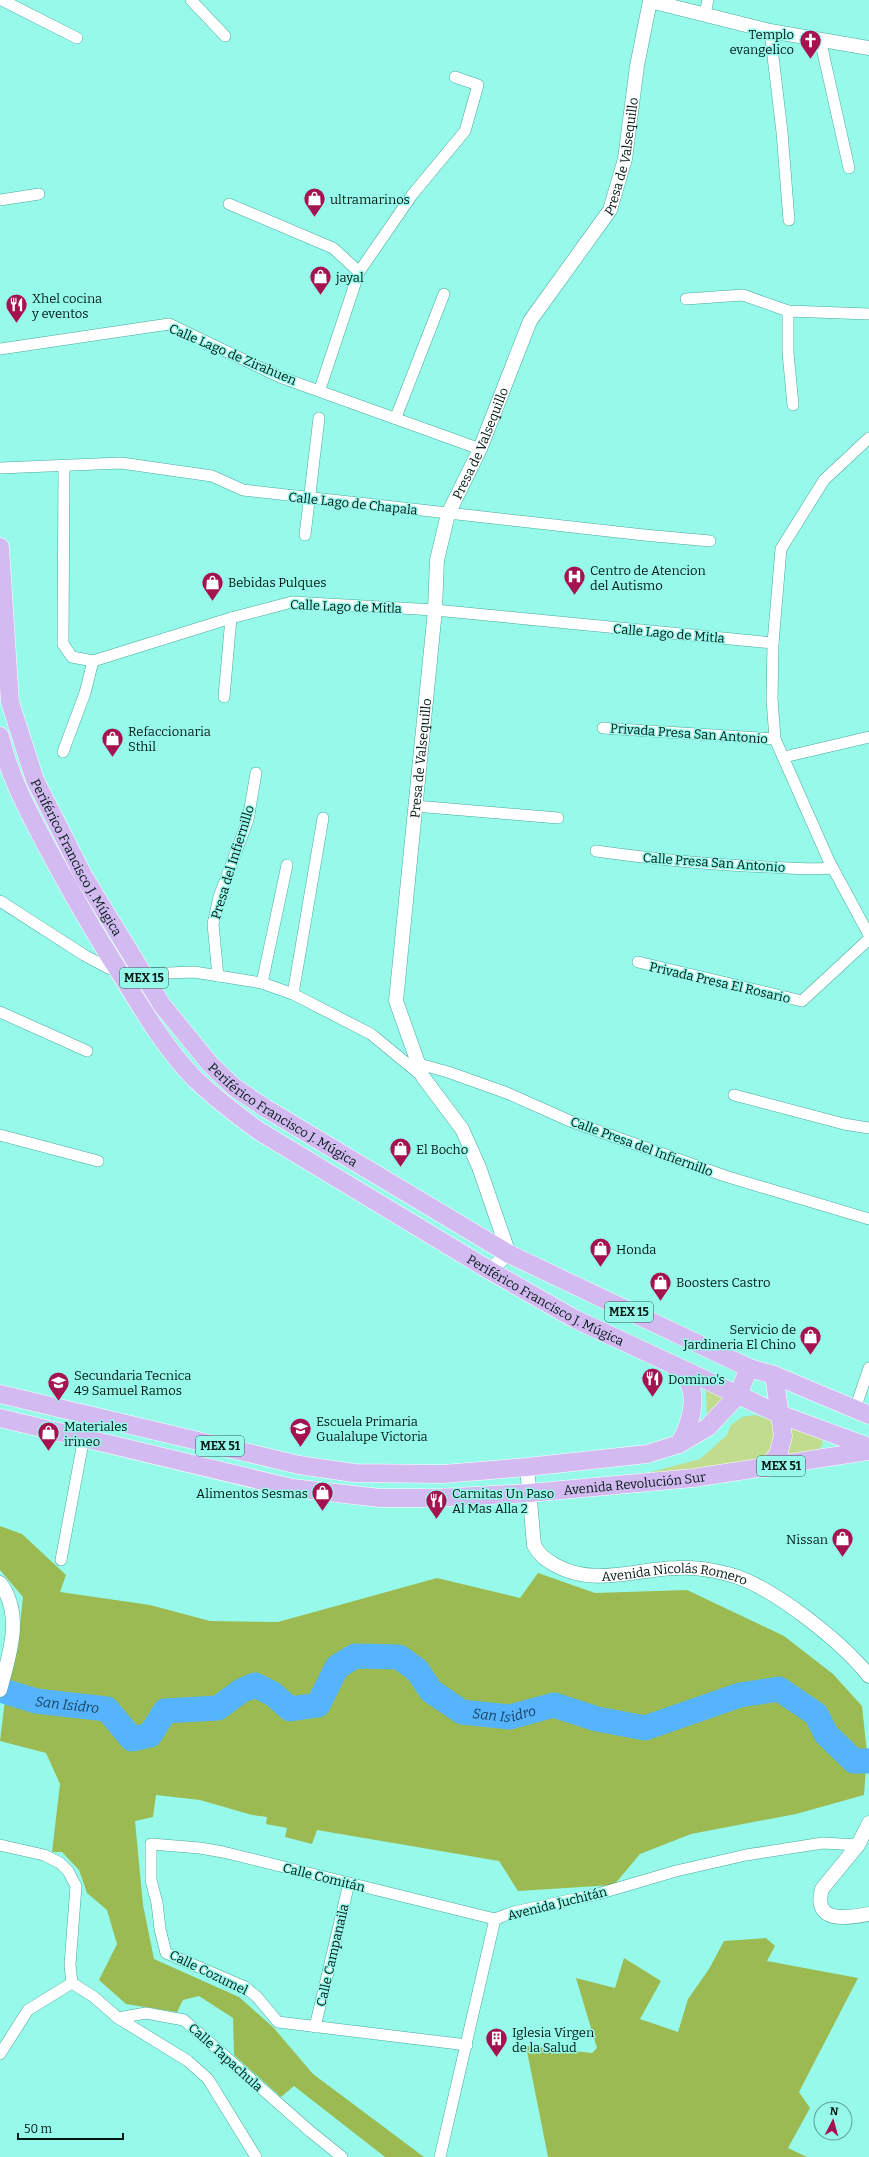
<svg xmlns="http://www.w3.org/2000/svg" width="869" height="2157" font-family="Bitter,serif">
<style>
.green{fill:#c1dc8e}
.forest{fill:#9bbb52}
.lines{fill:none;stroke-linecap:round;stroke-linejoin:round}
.river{stroke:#55b4fc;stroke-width:25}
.minor-casing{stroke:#47aa9e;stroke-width:12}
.tertiary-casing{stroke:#47aa9e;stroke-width:15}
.primary-casing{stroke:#fff;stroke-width:19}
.minor{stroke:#fff;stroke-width:11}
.tertiary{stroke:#fff;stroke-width:14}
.primary{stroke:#d3baf1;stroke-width:18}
.labels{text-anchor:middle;stroke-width:3;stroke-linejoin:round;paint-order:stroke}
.shield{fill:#97f9ea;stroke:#2d5c55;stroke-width:1}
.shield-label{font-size:12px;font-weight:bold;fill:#001915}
.poi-label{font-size:13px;fill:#001915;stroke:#97f9ea;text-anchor:start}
.street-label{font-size:13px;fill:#001915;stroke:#97f9ea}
.water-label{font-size:14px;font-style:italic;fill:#173e5b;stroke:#97f9ea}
</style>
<rect width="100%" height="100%" fill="#97f9ea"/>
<!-- green -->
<g class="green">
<polygon points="701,1382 729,1397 707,1414 706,1392"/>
<polygon points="755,1415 820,1436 823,1444 818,1450 779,1461 640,1475 700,1459 727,1435 731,1425 742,1417"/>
</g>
<!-- forest -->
<g class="forest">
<polygon points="0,1526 22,1534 66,1575 60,1592 150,1605 210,1621 278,1622 437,1578 520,1598 538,1573 595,1593 687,1590 784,1636 833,1674 862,1706 867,1753 864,1795 796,1814 691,1834 640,1854 614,1885 518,1891 499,1861 317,1830 312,1844 285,1837 287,1828 266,1824 267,1817 252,1815 200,1800 156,1795 153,1817 135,1821 143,1905 154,1959 239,1997 273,2027 313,2074 424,2157 385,2157 294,2086 281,2097 234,2055 233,2018 199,1996 183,2000 177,2012 126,2004 99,1980 117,1944 107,1910 87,1893 79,1870 62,1852 52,1852 60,1784 46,1753 0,1741 5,1699 18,1646 23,1597 0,1570"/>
<polygon points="766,1938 775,1946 767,1961 858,1978 799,2092 810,2108 788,2148 807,2157 548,2157 526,2046 592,2053 597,2048 576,1978 615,1988 624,1958 661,1981 640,2019 678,2032 688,1999 709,1969 724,1941"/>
</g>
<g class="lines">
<!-- river -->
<path class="river" id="s1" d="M0 1690 36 1701 107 1709 132 1739 150 1735 165 1711 218 1708 241 1691 255 1685 273 1694 290 1709 318 1705 337 1667 355 1656 399 1657 417 1670 431 1691 462 1712 510 1717 554 1705 597 1719 645 1728 740 1695 779 1689 816 1714 826 1734 854 1761H869"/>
<defs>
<g id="minor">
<polyline points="2,0 77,38"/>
<polyline points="191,0 225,36"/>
<polyline points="705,14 708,0"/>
<polyline points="770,31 782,132 789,220"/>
<polyline points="820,39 849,168"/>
<polyline points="0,200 39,194"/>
<polyline points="229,204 333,248 359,272"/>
<polyline points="686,299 743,295 788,311 869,314"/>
<polyline points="788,311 788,353 793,405"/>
<polyline points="0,349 169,324 280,377 480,449"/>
<polyline points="320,389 359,272 412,195 465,131 478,85 455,77"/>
<polyline points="396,417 444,294"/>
<polyline points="869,438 824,480 781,549 773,643 772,699 775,739 829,861 869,935"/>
<polyline points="64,466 63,644 72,657 93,661 231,618 292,602 435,610 773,643"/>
<polyline points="0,468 121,463 212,476 243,490 644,535 710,541"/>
<polyline points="305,535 319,418"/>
<polyline points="224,697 231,618"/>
<polyline points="603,728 775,739"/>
<polyline points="63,752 85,693 93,661"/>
<polyline points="784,757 869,737"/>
<polyline points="415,806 558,818"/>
<path d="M596 851C653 859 711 865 769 867 791 868 812 870 833 868"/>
<polyline points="0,901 84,955 108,968 118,970"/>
<polyline points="638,962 802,1001 869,939"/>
<polyline points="142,974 194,972 262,983 293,994 371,1034 422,1076"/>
<polyline points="218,976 213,924 219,897 248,820 256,773"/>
<polyline points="262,983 287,865"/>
<polyline points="293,994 323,818"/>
<polyline points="0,1012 87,1051"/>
<polyline points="419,1064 448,1072 507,1093 570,1121 725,1176 869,1219"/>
<polyline points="734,1095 844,1124 869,1128"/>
<polyline points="0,1135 98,1161"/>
<polyline points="855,1409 869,1368"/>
<polyline points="61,1560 84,1437"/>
<polyline points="0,1845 44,1855 60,1863 68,1871 76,1886 70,1965 72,1983 94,1997 118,2018 188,2061 208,2079 256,2157"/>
<polyline points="495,1919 514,1912 598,1894 676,1871 746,1855 823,1843 858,1845"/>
<polyline points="118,2018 146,2013 184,2020 311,2132 342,2157"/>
<polyline points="315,2027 349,1883"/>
<polyline points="467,2045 278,2022 257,1997 245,1987 166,1953 160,1929 157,1903 151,1880 151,1844 200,1848 223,1852 495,1919"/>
<polyline points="0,2054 28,2010 72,1983"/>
<polyline points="440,2157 495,1919"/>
</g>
<g id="tertiary">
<path id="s2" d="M489 1270 509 1254 479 1167 462 1129 423 1077 396 1001 435 610 437 560 448 514 480 449 530 321 610 210 625 159 637 66 650 1 770 31 869 48"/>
<path id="s3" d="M527 1467 534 1545C539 1555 545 1559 555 1565 594 1587 636 1569 677 1568 694 1567 712 1570 728 1574 771 1585 841 1641 869 1676"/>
<path d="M0 1583C24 1615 9 1656 0 1690"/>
<path d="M869 1823 858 1845 822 1889C812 1924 848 1918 869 1914"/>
</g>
<g id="primary">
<path id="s4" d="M0 547 10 702 35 780 84 877 162 1005 210 1064 234 1087 265 1108 509 1254 749 1368 774 1375 869 1415"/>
<path id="s5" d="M0 736C9 776 28 811 47 847 69 888 92 929 117 968 141 1007 163 1046 195 1079 215 1098 237 1115 259 1131L489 1270 575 1319 779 1414 869 1447"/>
<path d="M676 1369C703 1386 692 1422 679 1444"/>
<polyline points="0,1394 299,1465 354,1473 443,1474 527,1467 647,1454 679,1444 708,1427 738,1395 749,1368"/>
<path id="s6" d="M0 1418 292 1488 380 1498H437L529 1493 693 1478 869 1451"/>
<polyline points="766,1468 778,1455 783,1436 774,1375"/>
</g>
</defs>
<!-- minor casing -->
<use href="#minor" class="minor-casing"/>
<!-- tertiary casing -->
<use href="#tertiary" class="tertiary-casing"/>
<!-- primary casing -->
<use href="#primary" class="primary-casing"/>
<!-- minor -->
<use href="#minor" class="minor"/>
<!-- tertiary -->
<use href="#tertiary" class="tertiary"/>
<!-- primary -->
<use href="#primary" class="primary"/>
</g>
<!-- icons -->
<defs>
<symbol id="church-pin" viewBox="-11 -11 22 30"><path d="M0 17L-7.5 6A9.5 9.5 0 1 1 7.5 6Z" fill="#a51250" stroke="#97f9ea"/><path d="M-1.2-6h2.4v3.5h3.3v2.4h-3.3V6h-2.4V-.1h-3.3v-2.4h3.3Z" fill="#fff"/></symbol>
<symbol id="shop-pin" viewBox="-11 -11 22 30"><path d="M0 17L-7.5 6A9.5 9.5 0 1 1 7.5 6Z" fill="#a51250" stroke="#97f9ea"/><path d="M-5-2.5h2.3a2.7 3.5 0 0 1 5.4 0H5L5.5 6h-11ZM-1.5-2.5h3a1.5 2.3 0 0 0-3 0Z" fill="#fff"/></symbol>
<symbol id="restaurant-pin" viewBox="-11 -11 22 30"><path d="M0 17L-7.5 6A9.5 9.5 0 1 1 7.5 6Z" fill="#a51250" stroke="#97f9ea"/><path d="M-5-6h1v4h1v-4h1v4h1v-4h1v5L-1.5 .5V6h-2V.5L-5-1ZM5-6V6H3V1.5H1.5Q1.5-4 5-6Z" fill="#fff"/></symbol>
<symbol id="hospital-pin" viewBox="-11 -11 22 30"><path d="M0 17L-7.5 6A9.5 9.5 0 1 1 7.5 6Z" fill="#a51250" stroke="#97f9ea"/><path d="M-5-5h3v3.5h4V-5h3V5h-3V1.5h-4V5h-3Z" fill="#fff"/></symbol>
<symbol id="school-pin" viewBox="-11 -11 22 30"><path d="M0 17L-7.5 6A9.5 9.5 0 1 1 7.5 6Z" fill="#a51250" stroke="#97f9ea"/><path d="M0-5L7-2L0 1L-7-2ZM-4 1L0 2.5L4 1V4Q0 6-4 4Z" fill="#fff"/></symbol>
<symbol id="building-pin" viewBox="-11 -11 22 30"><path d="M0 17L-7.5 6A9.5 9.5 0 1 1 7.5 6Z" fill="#a51250" stroke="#97f9ea"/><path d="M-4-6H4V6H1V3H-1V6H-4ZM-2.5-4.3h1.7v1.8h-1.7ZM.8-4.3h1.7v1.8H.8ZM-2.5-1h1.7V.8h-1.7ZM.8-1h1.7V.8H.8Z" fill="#fff"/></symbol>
</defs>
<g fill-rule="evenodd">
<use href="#church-pin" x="798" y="28" width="25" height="34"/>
<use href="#shop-pin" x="302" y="186" width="25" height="34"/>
<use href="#shop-pin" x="308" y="264" width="25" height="34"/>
<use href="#restaurant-pin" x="4" y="292" width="25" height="34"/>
<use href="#hospital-pin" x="562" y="564" width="25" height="34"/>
<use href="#shop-pin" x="200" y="570" width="25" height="34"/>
<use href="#shop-pin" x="100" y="726" width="25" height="34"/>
<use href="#shop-pin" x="388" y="1136" width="25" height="34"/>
<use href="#shop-pin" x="588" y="1236" width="25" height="34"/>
<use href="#shop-pin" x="648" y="1270" width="25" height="34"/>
<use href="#shop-pin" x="798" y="1324" width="25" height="34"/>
<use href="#restaurant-pin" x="640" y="1366" width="25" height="34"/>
<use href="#school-pin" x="46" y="1370" width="25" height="34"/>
<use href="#school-pin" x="288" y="1416" width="25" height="34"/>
<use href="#shop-pin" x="36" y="1420" width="25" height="34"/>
<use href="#shop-pin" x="310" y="1480" width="25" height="34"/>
<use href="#restaurant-pin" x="424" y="1488" width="25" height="34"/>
<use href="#shop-pin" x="830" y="1526" width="25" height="34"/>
<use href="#building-pin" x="484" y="2026" width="25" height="34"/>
</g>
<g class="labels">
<!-- shield labels -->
<g class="shield">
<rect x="120" y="968" width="48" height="20" rx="3"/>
<rect x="605" y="1302" width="48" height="20" rx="3"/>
<rect x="196" y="1436" width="48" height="20" rx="3"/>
<rect x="757" y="1456" width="48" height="20" rx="3"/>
</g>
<g class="shield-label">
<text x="144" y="982">MEX 15</text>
<text x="629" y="1316">MEX 15</text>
<text x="220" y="1450">MEX 51</text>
<text x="781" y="1470">MEX 51</text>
</g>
<!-- poi labels -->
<g class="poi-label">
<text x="794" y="39" text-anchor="end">Templo<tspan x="794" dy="15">evangelico</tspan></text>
<text x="330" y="204">ultramarinos</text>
<text x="336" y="282">jayal</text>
<text x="32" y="303">Xhel cocina<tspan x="32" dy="15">y eventos</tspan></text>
<text x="590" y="575">Centro de Atencion<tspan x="590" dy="15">del Autismo</tspan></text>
<text x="228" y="587">Bebidas Pulques</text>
<text x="128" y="736">Refaccionaria<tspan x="128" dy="15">Sthil</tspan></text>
<text x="416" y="1154">El Bocho</text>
<text x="616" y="1254">Honda</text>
<text x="676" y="1287">Boosters Castro</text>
<text x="796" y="1334" text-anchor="end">Servicio de<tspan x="796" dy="15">Jardineria El Chino</tspan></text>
<text x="74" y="1380">Secundaria Tecnica<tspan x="74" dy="15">49 Samuel Ramos</tspan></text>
<text x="668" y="1384">Domino's</text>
<text x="316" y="1426">Escuela Primaria<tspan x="316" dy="15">Gualalupe Victoria</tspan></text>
<text x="64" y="1431">Materiales<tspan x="64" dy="15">irineo</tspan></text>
<text x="308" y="1498" text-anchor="end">Alimentos Sesmas</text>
<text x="452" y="1498">Carnitas Un Paso<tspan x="452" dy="15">Al Mas Alla 2</tspan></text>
<text x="828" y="1544" text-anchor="end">Nissan</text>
<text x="512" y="2037">Iglesia Virgen<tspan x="512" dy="15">de la Salud</tspan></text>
</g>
<!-- street labels -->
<g class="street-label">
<text dy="5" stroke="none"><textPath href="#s2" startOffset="1197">Presa de Valsequillo</textPath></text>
<text transform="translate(233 354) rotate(23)" y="5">Calle Lago de Zirahuen</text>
<text dy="5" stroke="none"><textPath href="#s2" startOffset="873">Presa de Valsequillo</textPath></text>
<text transform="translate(353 503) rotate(6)" y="5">Calle Lago de Chapala</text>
<text transform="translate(346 606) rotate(2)" y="5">Calle Lago de Mitla</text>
<text transform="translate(669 633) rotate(5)" y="5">Calle Lago de Mitla</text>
<text transform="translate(689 733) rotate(4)" y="5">Privada Presa San Antonio</text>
<text dy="5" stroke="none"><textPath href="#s2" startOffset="549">Presa de Valsequillo</textPath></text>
<text dy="5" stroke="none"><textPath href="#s4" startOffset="325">Periférico Francisco J. Múgica</textPath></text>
<text transform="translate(232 862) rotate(-73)" y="5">Presa del Infiernillo</text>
<text transform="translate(714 862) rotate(4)" y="5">Calle Presa San Antonio</text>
<text transform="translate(720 982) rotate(13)" y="5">Privada Presa El Rosario</text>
<text dy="5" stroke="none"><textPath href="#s4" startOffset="661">Periférico Francisco J. Múgica</textPath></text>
<text transform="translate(642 1146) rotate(20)" y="5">Calle Presa del Infiernillo</text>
<text dy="5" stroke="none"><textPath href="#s5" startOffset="812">Periférico Francisco J. Múgica</textPath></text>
<text dy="5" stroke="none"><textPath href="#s6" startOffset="644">Avenida Revolución Sur</textPath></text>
<text dy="5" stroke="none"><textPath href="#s3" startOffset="230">Avenida Nicolás Romero</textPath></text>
<text transform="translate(324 1877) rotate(14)" y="5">Calle Comitán</text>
<text transform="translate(557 1903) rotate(-14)" y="5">Avenida Juchitán</text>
<text transform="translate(332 1955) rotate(-77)" y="5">Calle Campanaila</text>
<text transform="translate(209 1972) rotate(26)" y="5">Calle Cozumel</text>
<text transform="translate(226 2057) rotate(42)" y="5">Calle Tapachula</text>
</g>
<!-- water labels -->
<g class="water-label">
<text dy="5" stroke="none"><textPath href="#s1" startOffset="69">San Isidro</textPath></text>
<text dy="5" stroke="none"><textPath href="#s1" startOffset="598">San Isidro</textPath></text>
</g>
</g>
<!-- north arrow -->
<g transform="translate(833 2121) rotate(6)"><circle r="19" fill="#97f9ea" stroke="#5b9f95"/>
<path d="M0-3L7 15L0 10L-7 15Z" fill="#a51250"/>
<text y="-6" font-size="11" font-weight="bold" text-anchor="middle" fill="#001915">N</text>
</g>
<!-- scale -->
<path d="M18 2133v6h105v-6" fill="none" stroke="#001915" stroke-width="2"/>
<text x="24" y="2133" font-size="12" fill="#001915" stroke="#97f9ea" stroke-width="3" paint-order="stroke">50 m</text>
</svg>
